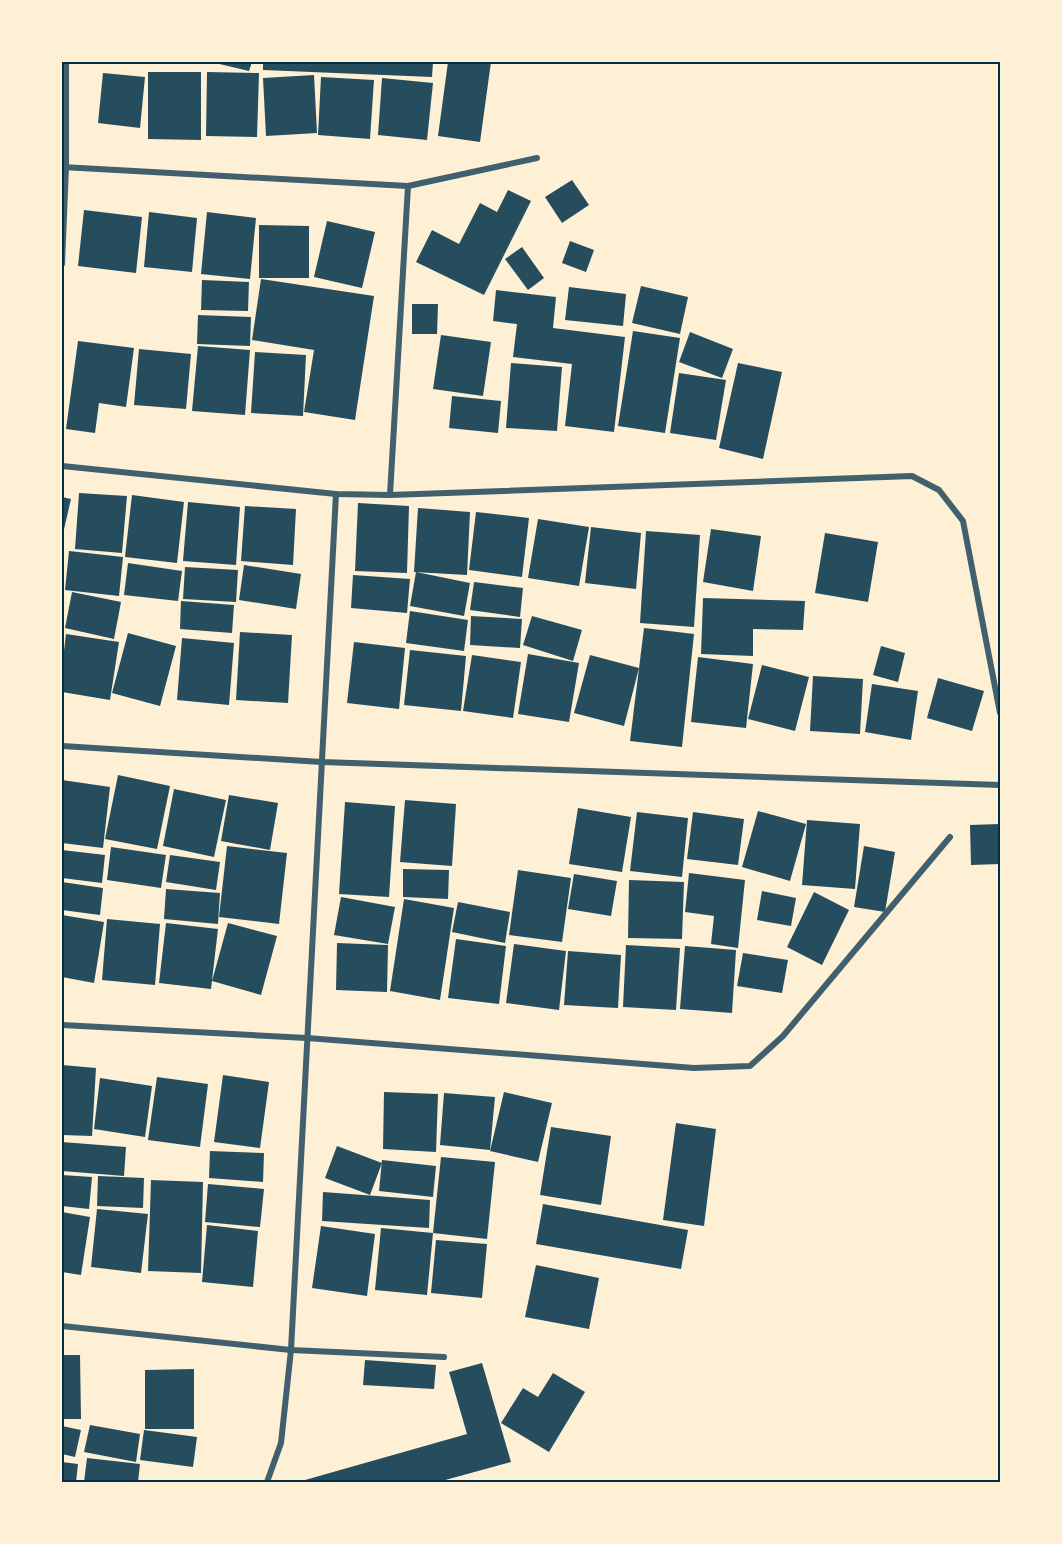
<svg xmlns="http://www.w3.org/2000/svg" width="1062" height="1544" font-family="Mulish,sans-serif">
<style>
.building{fill:#264d5e}
.lines{fill:none;stroke-linecap:round;stroke-linejoin:round}
.minor{stroke:#3f606c;stroke-width:6}
.neatline{fill:none;stroke:#003049;stroke-width:2}
</style>
<rect width="100%" height="100%" fill="#fdf0d5"/>
<!-- building -->
<g class="building">
<polygon points="211,62 252,62 249,71"/>
<polygon points="263,62 433,62 432,77 263,70"/>
<polygon points="448,62 491,62 480,142 438,136"/>
<polygon points="148,72 201,72 201,140 148,139"/>
<polygon points="207,72 259,73 257,137 206,136"/>
<polygon points="103,73 145,77 140,128 98,123"/>
<polygon points="314,75 317,133 266,136 263,78"/>
<polygon points="321,77 374,80 370,139 318,135"/>
<polygon points="382,78 433,83 427,140 378,135"/>
<polygon points="572,180 589,205 562,223 545,197"/>
<polygon points="508,190 531,201 484,295 416,262 432,230 459,244 480,203 497,212"/>
<polygon points="84,210 142,217 136,273 78,266"/>
<polygon points="149,212 197,218 192,272 144,267"/>
<polygon points="207,212 256,218 250,279 201,274"/>
<polygon points="327,221 375,232 362,288 314,277"/>
<polygon points="259,225 309,226 309,278 259,278"/>
<polygon points="570,241 594,250 586,272 562,263"/>
<polygon points="522,247 544,278 528,290 505,259"/>
<polygon points="261,279 374,296 355,420 304,412 314,350 252,340"/>
<polygon points="202,280 249,282 248,311 201,310"/>
<polygon points="641,286 688,297 680,334 632,323"/>
<polygon points="569,287 626,294 623,326 565,320"/>
<polygon points="496,290 556,297 553,328 625,337 614,432 565,426 572,364 513,357 517,324 493,321"/>
<polygon points="412,304 438,304 437,334 412,334"/>
<polygon points="198,315 251,317 250,346 197,344"/>
<polygon points="633,331 680,338 665,433 618,426"/>
<polygon points="690,332 733,349 722,378 679,362"/>
<polygon points="441,335 491,342 483,396 433,389"/>
<polygon points="78,341 134,348 126,407 99,403 95,433 66,429"/>
<polygon points="198,346 250,350 245,415 192,411"/>
<polygon points="139,349 191,354 186,409 134,405"/>
<polygon points="255,352 306,355 303,416 251,413"/>
<polygon points="511,363 562,367 557,431 506,428"/>
<polygon points="738,363 782,372 763,459 719,448"/>
<polygon points="679,373 726,380 716,440 670,433"/>
<polygon points="452,396 501,401 498,433 449,428"/>
<polygon points="79,493 127,496 122,553 75,549"/>
<polygon points="132,495 184,502 177,563 125,557"/>
<polygon points="62,497 71,499 62,538"/>
<polygon points="188,502 240,507 236,565 183,561"/>
<polygon points="358,503 409,506 407,573 355,571"/>
<polygon points="245,506 296,509 293,565 241,561"/>
<polygon points="418,508 470,512 467,575 414,572"/>
<polygon points="476,512 529,518 522,577 469,570"/>
<polygon points="538,519 589,527 579,586 528,578"/>
<polygon points="591,527 641,533 636,589 585,583"/>
<polygon points="711,529 761,536 753,591 703,582"/>
<polygon points="646,531 700,535 694,627 640,623"/>
<polygon points="825,533 878,542 868,602 815,593"/>
<polygon points="69,551 123,557 119,596 65,590"/>
<polygon points="128,563 182,571 178,601 124,595"/>
<polygon points="244,565 301,574 296,609 239,600"/>
<polygon points="185,567 238,570 236,602 183,599"/>
<polygon points="416,572 470,583 464,616 410,606"/>
<polygon points="353,575 410,579 407,613 351,608"/>
<polygon points="474,582 523,588 520,617 470,610"/>
<polygon points="72,592 121,602 114,639 65,628"/>
<polygon points="703,598 805,601 803,630 753,629 753,656 701,654"/>
<polygon points="181,601 234,605 232,633 180,629"/>
<polygon points="410,611 468,620 464,651 406,643"/>
<polygon points="471,616 522,619 520,648 470,645"/>
<polygon points="532,616 582,630 573,661 523,645"/>
<polygon points="644,628 694,634 682,747 630,741"/>
<polygon points="240,632 292,635 288,703 236,700"/>
<polygon points="128,633 176,646 160,706 112,693"/>
<polygon points="66,634 119,642 110,700 62,692 62,667"/>
<polygon points="182,638 234,643 229,705 177,700"/>
<polygon points="354,642 405,648 399,709 347,703"/>
<polygon points="881,646 905,653 898,682 873,675"/>
<polygon points="410,650 466,656 461,711 404,705"/>
<polygon points="528,654 579,663 569,722 518,714"/>
<polygon points="472,655 521,662 513,718 463,711"/>
<polygon points="590,655 639,668 624,726 574,713"/>
<polygon points="698,657 753,664 746,728 691,722"/>
<polygon points="762,665 809,677 795,731 748,719"/>
<polygon points="813,676 863,679 860,734 810,731"/>
<polygon points="938,678 984,691 972,731 927,718"/>
<polygon points="872,684 918,691 911,740 865,732"/>
<polygon points="118,775 170,786 157,849 105,839"/>
<polygon points="62,780 110,787 103,848 62,843"/>
<polygon points="174,789 226,800 214,857 163,846"/>
<polygon points="229,795 278,803 270,850 221,841"/>
<polygon points="405,800 456,804 452,866 400,862"/>
<polygon points="345,802 395,806 389,897 339,894"/>
<polygon points="578,808 631,817 622,872 569,864"/>
<polygon points="758,811 806,824 790,881 742,867"/>
<polygon points="637,812 688,818 682,877 630,871"/>
<polygon points="693,812 744,819 738,865 687,859"/>
<polygon points="807,820 860,824 855,889 802,885"/>
<polygon points="1000,824 1000,864 971,865 970,825"/>
<polygon points="227,846 287,853 279,924 219,917"/>
<polygon points="864,846 895,852 885,912 854,907"/>
<polygon points="111,847 166,855 161,888 107,880"/>
<polygon points="62,850 105,855 102,883 62,878"/>
<polygon points="170,855 220,862 216,890 166,882"/>
<polygon points="403,869 449,870 448,899 403,897"/>
<polygon points="518,870 571,878 562,942 509,935"/>
<polygon points="689,873 745,880 738,948 711,944 714,916 685,912"/>
<polygon points="574,874 617,881 611,916 568,909"/>
<polygon points="629,880 684,882 682,939 628,938"/>
<polygon points="62,882 103,888 100,915 62,910"/>
<polygon points="166,889 220,893 218,924 164,919"/>
<polygon points="762,891 796,898 791,926 757,920"/>
<polygon points="814,892 849,910 822,965 787,947"/>
<polygon points="341,897 395,907 388,944 334,935"/>
<polygon points="404,899 454,908 440,1000 390,991"/>
<polygon points="458,902 510,912 505,943 452,932"/>
<polygon points="62,915 104,922 94,983 62,977"/>
<polygon points="107,919 160,924 155,985 102,980"/>
<polygon points="166,923 218,929 211,989 159,983"/>
<polygon points="228,923 277,936 261,995 212,981"/>
<polygon points="456,939 506,946 499,1004 448,998"/>
<polygon points="337,943 388,945 387,992 336,990"/>
<polygon points="514,944 566,951 559,1010 506,1003"/>
<polygon points="626,945 680,948 676,1010 623,1007"/>
<polygon points="685,946 736,950 732,1013 680,1009"/>
<polygon points="568,951 621,955 618,1008 564,1005"/>
<polygon points="743,953 788,960 782,993 737,986"/>
<polygon points="62,1065 96,1068 92,1136 62,1135"/>
<polygon points="223,1075 269,1082 260,1148 214,1142"/>
<polygon points="157,1077 208,1084 200,1147 148,1140"/>
<polygon points="100,1078 152,1086 145,1137 94,1129"/>
<polygon points="384,1092 438,1094 436,1152 383,1149"/>
<polygon points="504,1092 552,1103 538,1162 490,1151"/>
<polygon points="444,1093 495,1097 490,1150 440,1145"/>
<polygon points="676,1123 716,1129 704,1226 663,1220"/>
<polygon points="551,1127 611,1136 601,1205 540,1195"/>
<polygon points="62,1142 126,1147 124,1176 62,1171"/>
<polygon points="337,1146 382,1163 370,1195 325,1178"/>
<polygon points="210,1151 264,1153 263,1182 209,1178"/>
<polygon points="441,1157 495,1162 487,1239 433,1233"/>
<polygon points="382,1160 436,1166 433,1197 379,1191"/>
<polygon points="62,1175 92,1177 89,1209 62,1206"/>
<polygon points="98,1176 144,1178 143,1208 97,1206"/>
<polygon points="151,1180 203,1182 201,1273 148,1271"/>
<polygon points="208,1184 264,1189 260,1227 205,1222"/>
<polygon points="323,1192 430,1200 429,1228 322,1221"/>
<polygon points="543,1204 688,1230 681,1269 536,1244"/>
<polygon points="97,1209 148,1214 141,1273 91,1267"/>
<polygon points="62,1212 90,1217 81,1275 62,1272"/>
<polygon points="207,1225 258,1231 253,1287 202,1282"/>
<polygon points="321,1226 375,1234 367,1296 312,1288"/>
<polygon points="381,1228 433,1233 427,1295 375,1290"/>
<polygon points="436,1240 487,1244 482,1298 431,1293"/>
<polygon points="536,1265 599,1278 589,1329 525,1317"/>
<polygon points="62,1355 80,1355 81,1419 62,1419"/>
<polygon points="365,1360 436,1365 434,1389 363,1385"/>
<polygon points="482,1363 511,1462 438,1482 298,1482 467,1434 449,1372"/>
<polygon points="194,1369 194,1429 145,1429 145,1370"/>
<polygon points="553,1373 585,1392 549,1452 501,1423 523,1388 538,1397"/>
<polygon points="90,1425 140,1434 136,1462 84,1452"/>
<polygon points="62,1426 81,1430 75,1457 62,1454"/>
<polygon points="144,1430 197,1437 193,1467 140,1460"/>
<polygon points="87,1458 140,1464 138,1482 84,1482"/>
<polygon points="62,1462 78,1464 76,1482 62,1482"/>
</g>
<g class="lines">
<!-- minor -->
<g class="minor">
<polyline points="62,167 408,186 537,158"/>
<polyline points="62,264 66,167 66,62"/>
<polyline points="62,466 336,494 390,495 912,476 939,490 963,521 1000,713"/>
<polyline points="390,495 408,186"/>
<polyline points="62,746 322,762 1000,785"/>
<polyline points="62,1025 307,1038 694,1068 750,1066 783,1036 950,837"/>
<polyline points="62,1326 291,1350 444,1357"/>
<polyline points="267,1482 281,1443 291,1350 336,494"/>
</g>
</g>
<!-- border -->
<rect width="1062" height="1544" fill="none" stroke="#fdf0d5" stroke-width="126"/>
<rect x="63" y="63" width="936" height="1418" class="neatline"/>
</svg>
